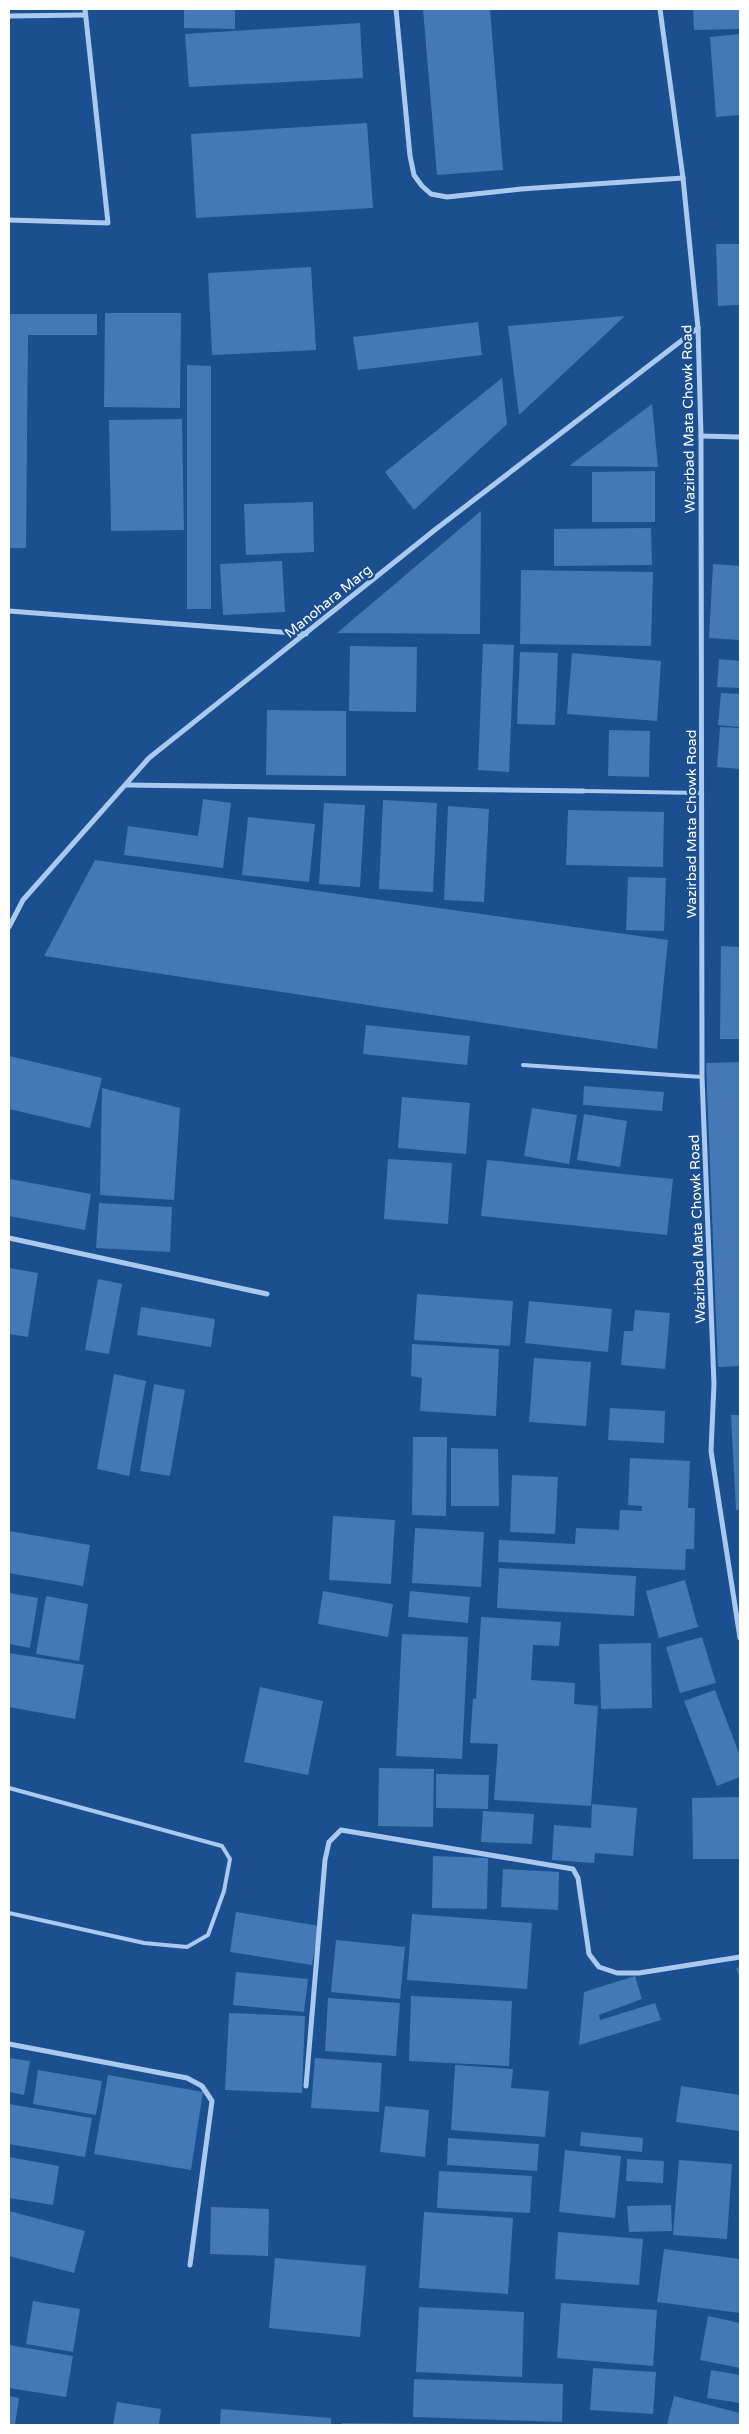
<svg xmlns="http://www.w3.org/2000/svg" width="749" height="2434" font-family="'Varela Round',sans-serif">
<style>
.building{fill:#4478b7}
.lines{fill:none;stroke-linecap:round;stroke-linejoin:round}
.lane{stroke:#a9c9ee;stroke-width:4}
.street{stroke:#a9c9ee;stroke-width:5}
.labels{text-anchor:middle;stroke-width:5;stroke-linejoin:round;paint-order:stroke}
.street-label{font-size:14px;fill:#fff;stroke:#1b4f8f}
</style>
<rect width="100%" height="100%" fill="#1b4f8f"/>
<!-- building -->
<g class="building">
<polygon points="184,9 235,9 235,29 184,28"/>
<polygon points="423,9 490,9 503,170 437,175"/>
<polygon points="693,9 740,9 740,29 694,30"/>
<polygon points="360,23 363,78 189,87 185,34"/>
<polygon points="740,34 740,115 716,117 710,37"/>
<polygon points="367,123 373,208 196,218 191,134"/>
<polygon points="716,244 740,244 740,305 718,306"/>
<polygon points="311,267 316,350 212,355 208,273"/>
<polygon points="105,313 181,313 180,408 104,407"/>
<polygon points="9,314 97,314 97,335 28,335 26,548 9,548"/>
<polygon points="625,316 519,415 508,326"/>
<polygon points="478,322 482,355 358,370 353,337"/>
<polygon points="187,365 211,366 211,609 187,609"/>
<polygon points="502,378 507,424 414,510 385,472"/>
<polygon points="652,404 658,467 569,466"/>
<polygon points="182,419 184,530 111,531 109,420"/>
<polygon points="655,471 655,522 592,522 592,472"/>
<polygon points="313,502 314,552 246,555 244,504"/>
<polygon points="481,511 480,634 337,633"/>
<polygon points="651,528 652,565 554,566 554,529"/>
<polygon points="282,561 285,612 223,615 220,564"/>
<polygon points="713,564 740,566 740,640 709,638"/>
<polygon points="521,570 653,572 651,646 520,644"/>
<polygon points="483,644 514,645 509,772 478,770"/>
<polygon points="350,646 417,647 416,712 349,711"/>
<polygon points="520,652 558,653 555,725 517,724"/>
<polygon points="572,653 661,661 657,721 567,714"/>
<polygon points="719,659 740,661 740,688 717,687"/>
<polygon points="721,693 740,694 740,727 718,725"/>
<polygon points="267,710 346,711 346,776 266,775"/>
<polygon points="720,727 740,728 740,769 717,767"/>
<polygon points="609,730 650,731 649,777 608,776"/>
<polygon points="203,799 231,803 223,868 124,855 128,826 198,836"/>
<polygon points="383,800 437,803 433,892 379,889"/>
<polygon points="324,803 365,805 360,887 319,884"/>
<polygon points="448,806 489,809 484,902 444,900"/>
<polygon points="568,810 664,812 663,867 566,865"/>
<polygon points="248,817 315,824 309,882 242,875"/>
<polygon points="95,860 668,940 657,1049 44,956"/>
<polygon points="628,877 666,878 664,931 626,930"/>
<polygon points="721,946 740,947 740,1039 720,1039"/>
<polygon points="366,1025 470,1036 467,1065 363,1054"/>
<polygon points="9,1056 102,1078 90,1128 9,1109"/>
<polygon points="740,1062 740,1366 718,1367 706,1063"/>
<polygon points="584,1086 664,1092 662,1111 583,1105"/>
<polygon points="102,1088 180,1108 174,1200 100,1195"/>
<polygon points="402,1097 470,1103 466,1154 398,1148"/>
<polygon points="532,1108 577,1115 569,1164 524,1156"/>
<polygon points="584,1114 627,1121 620,1167 577,1160"/>
<polygon points="388,1159 452,1163 448,1224 384,1219"/>
<polygon points="487,1160 673,1179 667,1235 481,1216"/>
<polygon points="10,1179 91,1194 85,1230 9,1216"/>
<polygon points="99,1203 172,1207 170,1252 96,1248"/>
<polygon points="9,1268 38,1273 28,1337 9,1334"/>
<polygon points="98,1279 122,1284 109,1354 85,1350"/>
<polygon points="417,1294 513,1301 510,1346 414,1340"/>
<polygon points="529,1301 612,1309 608,1352 525,1343"/>
<polygon points="141,1307 215,1319 211,1347 137,1335"/>
<polygon points="635,1310 670,1313 665,1369 621,1365 624,1331 633,1331"/>
<polygon points="412,1344 499,1349 496,1416 420,1411 422,1378 411,1376"/>
<polygon points="534,1358 591,1362 586,1426 529,1422"/>
<polygon points="114,1374 146,1381 129,1476 97,1469"/>
<polygon points="154,1384 185,1390 170,1476 140,1471"/>
<polygon points="610,1408 665,1411 664,1443 608,1440"/>
<polygon points="731,1415 740,1415 740,1510 736,1510"/>
<polygon points="413,1437 447,1437 446,1516 412,1515"/>
<polygon points="451,1448 498,1449 499,1506 451,1506"/>
<polygon points="630,1458 690,1461 688,1508 695,1508 694,1549 686,1549 685,1570 498,1562 499,1540 575,1544 576,1528 619,1530 620,1510 642,1511 642,1506 628,1505"/>
<polygon points="512,1475 558,1477 555,1534 510,1532"/>
<polygon points="333,1516 395,1520 391,1584 329,1580"/>
<polygon points="415,1528 484,1532 481,1587 412,1583"/>
<polygon points="9,1531 90,1545 83,1586 9,1573"/>
<polygon points="499,1568 636,1576 634,1616 497,1608"/>
<polygon points="685,1580 698,1627 659,1638 646,1591"/>
<polygon points="323,1591 393,1604 388,1637 318,1624"/>
<polygon points="410,1591 470,1597 468,1623 408,1617"/>
<polygon points="9,1593 38,1598 30,1648 9,1644"/>
<polygon points="46,1596 88,1604 79,1661 36,1654"/>
<polygon points="481,1617 561,1622 559,1646 533,1645 531,1680 575,1683 574,1704 598,1706 591,1806 494,1800 498,1744 470,1743 473,1698 476,1699"/>
<polygon points="402,1634 468,1637 462,1759 396,1756"/>
<polygon points="702,1637 716,1683 680,1693 666,1647"/>
<polygon points="651,1643 652,1708 601,1709 599,1644"/>
<polygon points="9,1653 84,1665 75,1719 9,1707"/>
<polygon points="260,1687 323,1701 308,1775 244,1762"/>
<polygon points="715,1690 740,1756 740,1777 717,1786 684,1701"/>
<polygon points="379,1768 434,1769 433,1827 378,1826"/>
<polygon points="436,1774 489,1775 488,1809 436,1808"/>
<polygon points="740,1797 740,1859 693,1859 692,1798"/>
<polygon points="592,1804 637,1808 633,1856 595,1853 594,1863 552,1860 554,1825 591,1828"/>
<polygon points="483,1811 534,1814 532,1844 481,1842"/>
<polygon points="433,1856 488,1858 487,1909 432,1908"/>
<polygon points="503,1869 559,1872 558,1910 501,1907"/>
<polygon points="236,1912 319,1926 312,1965 230,1952"/>
<polygon points="412,1914 532,1923 527,1989 407,1980"/>
<polygon points="336,1940 405,1947 400,1999 331,1992"/>
<polygon points="740,1967 740,1979 736,1968"/>
<polygon points="236,1972 308,1979 304,2012 233,2005"/>
<polygon points="635,1976 642,1999 599,2015 600,2020 655,2003 661,2020 579,2045 584,1992"/>
<polygon points="411,1996 512,2001 509,2066 409,2061"/>
<polygon points="328,1998 400,2003 396,2056 325,2051"/>
<polygon points="229,2013 305,2016 302,2093 225,2090"/>
<polygon points="9,2058 30,2061 24,2095 9,2092"/>
<polygon points="315,2058 382,2063 379,2112 311,2108"/>
<polygon points="455,2065 513,2069 511,2088 549,2091 545,2137 451,2130"/>
<polygon points="38,2070 102,2081 96,2115 33,2104"/>
<polygon points="108,2075 203,2092 191,2170 94,2154"/>
<polygon points="681,2086 740,2095 740,2131 676,2122"/>
<polygon points="9,2104 92,2118 85,2157 9,2144"/>
<polygon points="385,2106 429,2110 425,2157 380,2152"/>
<polygon points="581,2132 643,2138 642,2152 580,2146"/>
<polygon points="448,2138 539,2144 537,2171 447,2165"/>
<polygon points="565,2150 621,2156 615,2218 559,2212"/>
<polygon points="9,2157 59,2166 53,2205 9,2198"/>
<polygon points="627,2159 664,2161 663,2183 626,2181"/>
<polygon points="679,2160 732,2164 727,2239 673,2235"/>
<polygon points="439,2171 532,2176 530,2213 437,2208"/>
<polygon points="671,2205 672,2231 629,2232 627,2206"/>
<polygon points="211,2207 269,2209 268,2256 210,2254"/>
<polygon points="9,2211 85,2231 74,2273 9,2256"/>
<polygon points="424,2212 513,2218 508,2294 419,2288"/>
<polygon points="558,2232 643,2239 639,2285 555,2279"/>
<polygon points="664,2249 740,2259 740,2313 657,2302"/>
<polygon points="275,2258 366,2266 360,2337 269,2328"/>
<polygon points="33,2301 80,2309 73,2352 26,2344"/>
<polygon points="561,2303 657,2310 653,2366 557,2358"/>
<polygon points="419,2307 524,2312 522,2377 416,2372"/>
<polygon points="708,2316 740,2323 740,2368 700,2360"/>
<polygon points="9,2345 73,2356 66,2397 9,2388"/>
<polygon points="593,2368 656,2372 653,2414 590,2410"/>
<polygon points="711,2370 740,2375 740,2403 707,2398"/>
<polygon points="414,2379 563,2384 562,2422 413,2417"/>
<polygon points="9,2396 19,2398 15,2425 9,2425"/>
<polygon points="674,2396 740,2413 740,2425 667,2425"/>
<polygon points="117,2402 161,2409 159,2425 113,2425"/>
<polygon points="221,2409 331,2418 331,2425 220,2425"/>
<polygon points="342,2423 454,2424 454,2425 342,2425"/>
</g>
<g class="lines">
<!-- lane -->
<g class="lane">
<polyline points="584,791 702,793"/>
<polyline points="523,1065 702,1077"/>
<polyline points="9,1788 222,1846 230,1859 224,1891 208,1935 187,1947 144,1943 9,1913"/>
</g>
<!-- street -->
<g class="street">
<polyline points="396,9 410,156 414,175 422,186 431,194 447,197 521,189 683,178"/>
<polyline points="660,9 683,178 698,328 701,436 702,1077 714,1384 711,1451 740,1638"/>
<polyline points="9,16 85,15"/>
<polyline points="9,220 108,223 85,9"/>
<polyline points="701,436 740,437"/>
<polyline points="9,611 306,634"/>
<polyline points="126,785 584,791"/>
<polyline points="9,927 23,900 149,758 436,529 698,328"/>
<polyline points="9,1238 267,1294"/>
<polyline points="9,2044 187,2078 202,2086 212,2101 190,2265"/>
<polyline points="306,2086 325,1860 329,1842 341,1830 573,1869 578,1878 589,1954 599,1967 617,1973 639,1973 740,1957"/>
</g>
</g>
<g class="labels">
<!-- street labels -->
<g class="street-label">
<text transform="translate(688 419) rotate(-91)" y="5">Wazirbad Mata Chowk Road</text>
<text transform="translate(328 601) rotate(-39)" y="5">Manohara Marg</text>
<text transform="translate(691 824) rotate(-90)" y="5">Wazirbad Mata Chowk Road</text>
<text transform="translate(697 1229) rotate(-92)" y="5">Wazirbad Mata Chowk Road</text>
</g>
</g>
<!-- border -->
<rect width="749" height="2434" fill="none" stroke="#ffffff" stroke-width="20"/>
</svg>
